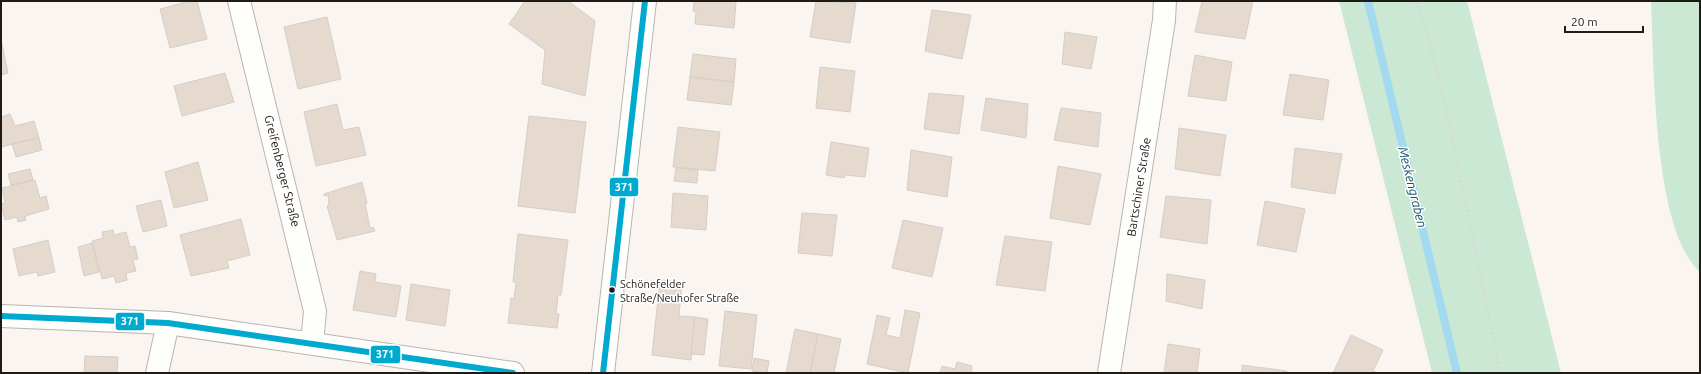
<svg xmlns="http://www.w3.org/2000/svg" width="1701" height="374" font-family="Ubuntu,sans-serif">
<style>
.green{fill:#cae8d4}
.lines{fill:none;stroke-linecap:round;stroke-linejoin:round}
.stream{stroke:#a3daf0;stroke-width:8}
.building{fill:#e6d9cd;stroke:#d4ceca}
.street-casing{stroke:#bab4b1;stroke-width:24}
.path{stroke:#d9d7d6;stroke-width:2.5;stroke-dasharray:2 3;stroke-linecap:butt}
.street{stroke:#fefefd;stroke-width:22}
.bus-1-casing{stroke:#fff;stroke-width:9}
.bus-1{stroke:#00a9ce;stroke-width:6}
.bus-dot{fill:#201a16;stroke:#fff;stroke-width:1.5}
.labels{text-anchor:middle;stroke-width:3;stroke-linejoin:round;paint-order:stroke}
.bus-label{font-size:11px;fill:#201a16;stroke:#fff;text-anchor:start}
.street-label{font-size:12px;fill:#201a16;stroke:#fff}
.water-label{font-size:13px;font-style:italic;fill:#13556c;stroke:#fff}
.line-badge{stroke:#fff;stroke-width:1.5}
.badge-label{font-size:11px;text-anchor:middle;font-weight:bold;fill:#fff}
</style>
<rect width="100%" height="100%" fill="#fbf5f2"/>
<!-- green -->
<g class="green">
<polygon points="1339,1 1467,1 1561,373 1432,373"/>
<path d="M1651 1H1700V272C1653 231 1654 63 1651 1Z"/>
</g>
<g class="lines">
<!-- stream -->
<polyline class="stream" points="1368,1 1457,373"/>
</g>
<!-- building -->
<g class="building">
<polygon points="190,1 197,1 207,39 170,48 160,9"/>
<polygon points="525,1 568,1 595,21 585,96 542,84 545,50 509,24"/>
<polygon points="694,1 736,1 734,28 695,24 696,11 693,11"/>
<polygon points="816,1 856,3 850,43 810,37"/>
<polygon points="1202,1 1253,1 1245,39 1195,32"/>
<polygon points="932,10 971,15 962,59 925,51"/>
<polygon points="327,17 341,79 298,89 284,27"/>
<polygon points="1065,32 1097,37 1091,69 1062,64"/>
<polygon points="1,39 8,73 1,75"/>
<polygon points="693,54 736,59 734,82 690,77"/>
<polygon points="1195,55 1232,62 1226,101 1188,96"/>
<polygon points="820,67 855,71 850,112 816,108"/>
<polygon points="225,73 234,102 182,116 174,86"/>
<polygon points="1290,74 1329,80 1323,120 1283,115"/>
<polygon points="690,77 734,82 731,105 687,100"/>
<polygon points="929,93 964,96 959,134 924,129"/>
<polygon points="986,98 1028,104 1026,138 981,130"/>
<polygon points="337,104 343,130 359,127 366,155 316,166 304,112"/>
<polygon points="1061,108 1101,113 1098,147 1054,140"/>
<polygon points="10,114 15,126 34,121 39,138 1,147 1,117"/>
<polygon points="529,116 586,122 575,213 518,206"/>
<polygon points="678,127 720,132 715,171 673,167"/>
<polygon points="1179,128 1226,135 1220,176 1175,169"/>
<polygon points="39,138 42,150 16,157 12,144"/>
<polygon points="831,142 869,148 865,177 845,175 844,178 826,175"/>
<polygon points="1295,148 1342,154 1335,194 1291,187"/>
<polygon points="911,150 952,157 947,197 907,190"/>
<polygon points="198,162 208,200 174,208 165,172"/>
<polygon points="1058,166 1101,174 1090,225 1050,218"/>
<polygon points="676,168 698,170 697,183 674,181"/>
<polygon points="30,169 33,180 11,185 8,174"/>
<polygon points="35,180 40,198 46,196 49,209 25,216 26,220 18,222 17,217 5,220 1,204 5,203 2,188"/>
<polygon points="362,182 367,203 365,203 370,228 373,227 375,231 337,240 327,206 329,204 328,195 324,196 324,194"/>
<polygon points="673,193 708,196 706,230 671,227"/>
<polygon points="1166,196 1211,200 1207,244 1160,237"/>
<polygon points="161,200 167,226 143,232 136,206"/>
<polygon points="1265,201 1305,209 1296,252 1257,245"/>
<polygon points="802,213 837,215 832,256 798,253"/>
<polygon points="241,219 250,255 227,261 229,268 191,276 180,235"/>
<polygon points="903,220 943,228 932,277 892,268"/>
<polygon points="113,230 114,235 126,232 130,247 135,246 138,259 133,260 136,271 126,273 127,280 116,283 114,276 102,279 92,241 103,238 102,232"/>
<polygon points="518,234 568,240 561,295 558,295 556,314 559,314 557,328 508,323 511,298 514,299 516,282 513,282"/>
<polygon points="1005,236 1052,242 1045,291 996,285"/>
<polygon points="48,240 55,272 38,276 37,272 19,276 13,249"/>
<polygon points="92,243 99,272 84,276 78,247"/>
<polygon points="360,271 376,274 375,282 401,286 396,317 353,310"/>
<polygon points="1167,274 1205,280 1202,309 1166,301"/>
<polygon points="660,280 682,282 679,316 695,317 691,360 652,355"/>
<polygon points="411,284 450,290 445,326 406,320"/>
<polygon points="905,310 920,313 908,373 867,364 877,315 890,318 886,335 900,338"/>
<polygon points="725,311 757,315 751,369 719,366"/>
<polygon points="695,317 708,319 704,355 691,354"/>
<polygon points="795,329 818,334 810,373 786,373"/>
<polygon points="818,334 841,339 834,373 810,373"/>
<polygon points="1351,335 1383,350 1373,371 1378,373 1333,373"/>
<polygon points="1168,344 1200,349 1197,373 1164,373"/>
<polygon points="85,356 118,357 117,373 84,373"/>
<polygon points="754,358 769,361 767,373 752,371"/>
<polygon points="957,362 972,366 971,373 940,373 942,366 955,369"/>
<polygon points="1242,365 1287,371 1287,373 1242,373"/>
</g>
<g class="lines">
<defs>
<g id="street">
<polyline points="239,1 315,311 312,343"/>
<polyline points="1,316 168,323 513,373"/>
<polyline points="157,373 168,323"/>
<polyline points="603,373 645,1"/>
<polyline points="1109,373 1164,20 1165,1"/>
</g>
</defs>
<!-- street casing -->
<use href="#street" class="street-casing"/>
<!-- path -->
<polyline class="path" points="1416,1 1429,40 1445,103 1500,373"/>
<!-- street -->
<use href="#street" class="street"/>
<defs>
<g id="bus-1">
<polyline points="1,316 168,323 513,373"/>
<polyline points="603,373 645,1"/>
</g>
</defs>
<!-- bus-1 casing -->
<use href="#bus-1" class="bus-1-casing"/>
<!-- bus-1 -->
<use href="#bus-1" class="bus-1"/>
</g>
<!-- markers -->
<circle class="bus-dot" cx="612" cy="290" r="3.5"/>
<g class="labels">
<!-- bus labels -->
<g class="bus-label">
<text x="620" y="288">Schönefelder<tspan x="620" dy="14">Straße/Neuhofer Straße</tspan></text>
</g>
<!-- street labels -->
<g class="street-label">
<text transform="translate(282 171) rotate(76)" y="4">Greifenberger Straße</text>
<text transform="translate(1139 187) rotate(-81)" y="4">Bartschiner Straße</text>
</g>
<!-- water labels -->
<g class="water-label">
<text transform="translate(1413 187) rotate(76)" y="5">Meskengraben</text>
</g>
</g>
<g class="line-badge">
<rect x="609" y="177" width="30" height="20" rx="4" fill="#00a9ce"/>
<rect x="115" y="312" width="30" height="19" rx="4" fill="#00a9ce"/>
<rect x="370" y="345" width="31" height="19" rx="4" fill="#00a9ce"/>
</g>
<g class="badge-label">
<text x="624" y="191">371</text>
<text x="130" y="325">371</text>
<text x="385" y="358">371</text>
</g>
<!-- border -->
<rect width="1701" height="374" fill="none" stroke="#201a16" stroke-width="4"/>
<!-- scale -->
<path d="M1565 26v6h78v-6" fill="none" stroke="#201a16" stroke-width="2"/>
<text x="1571" y="26" font-size="12" fill="#201a16" stroke="#ffffff" stroke-width="3" paint-order="stroke">20 m</text>
</svg>
